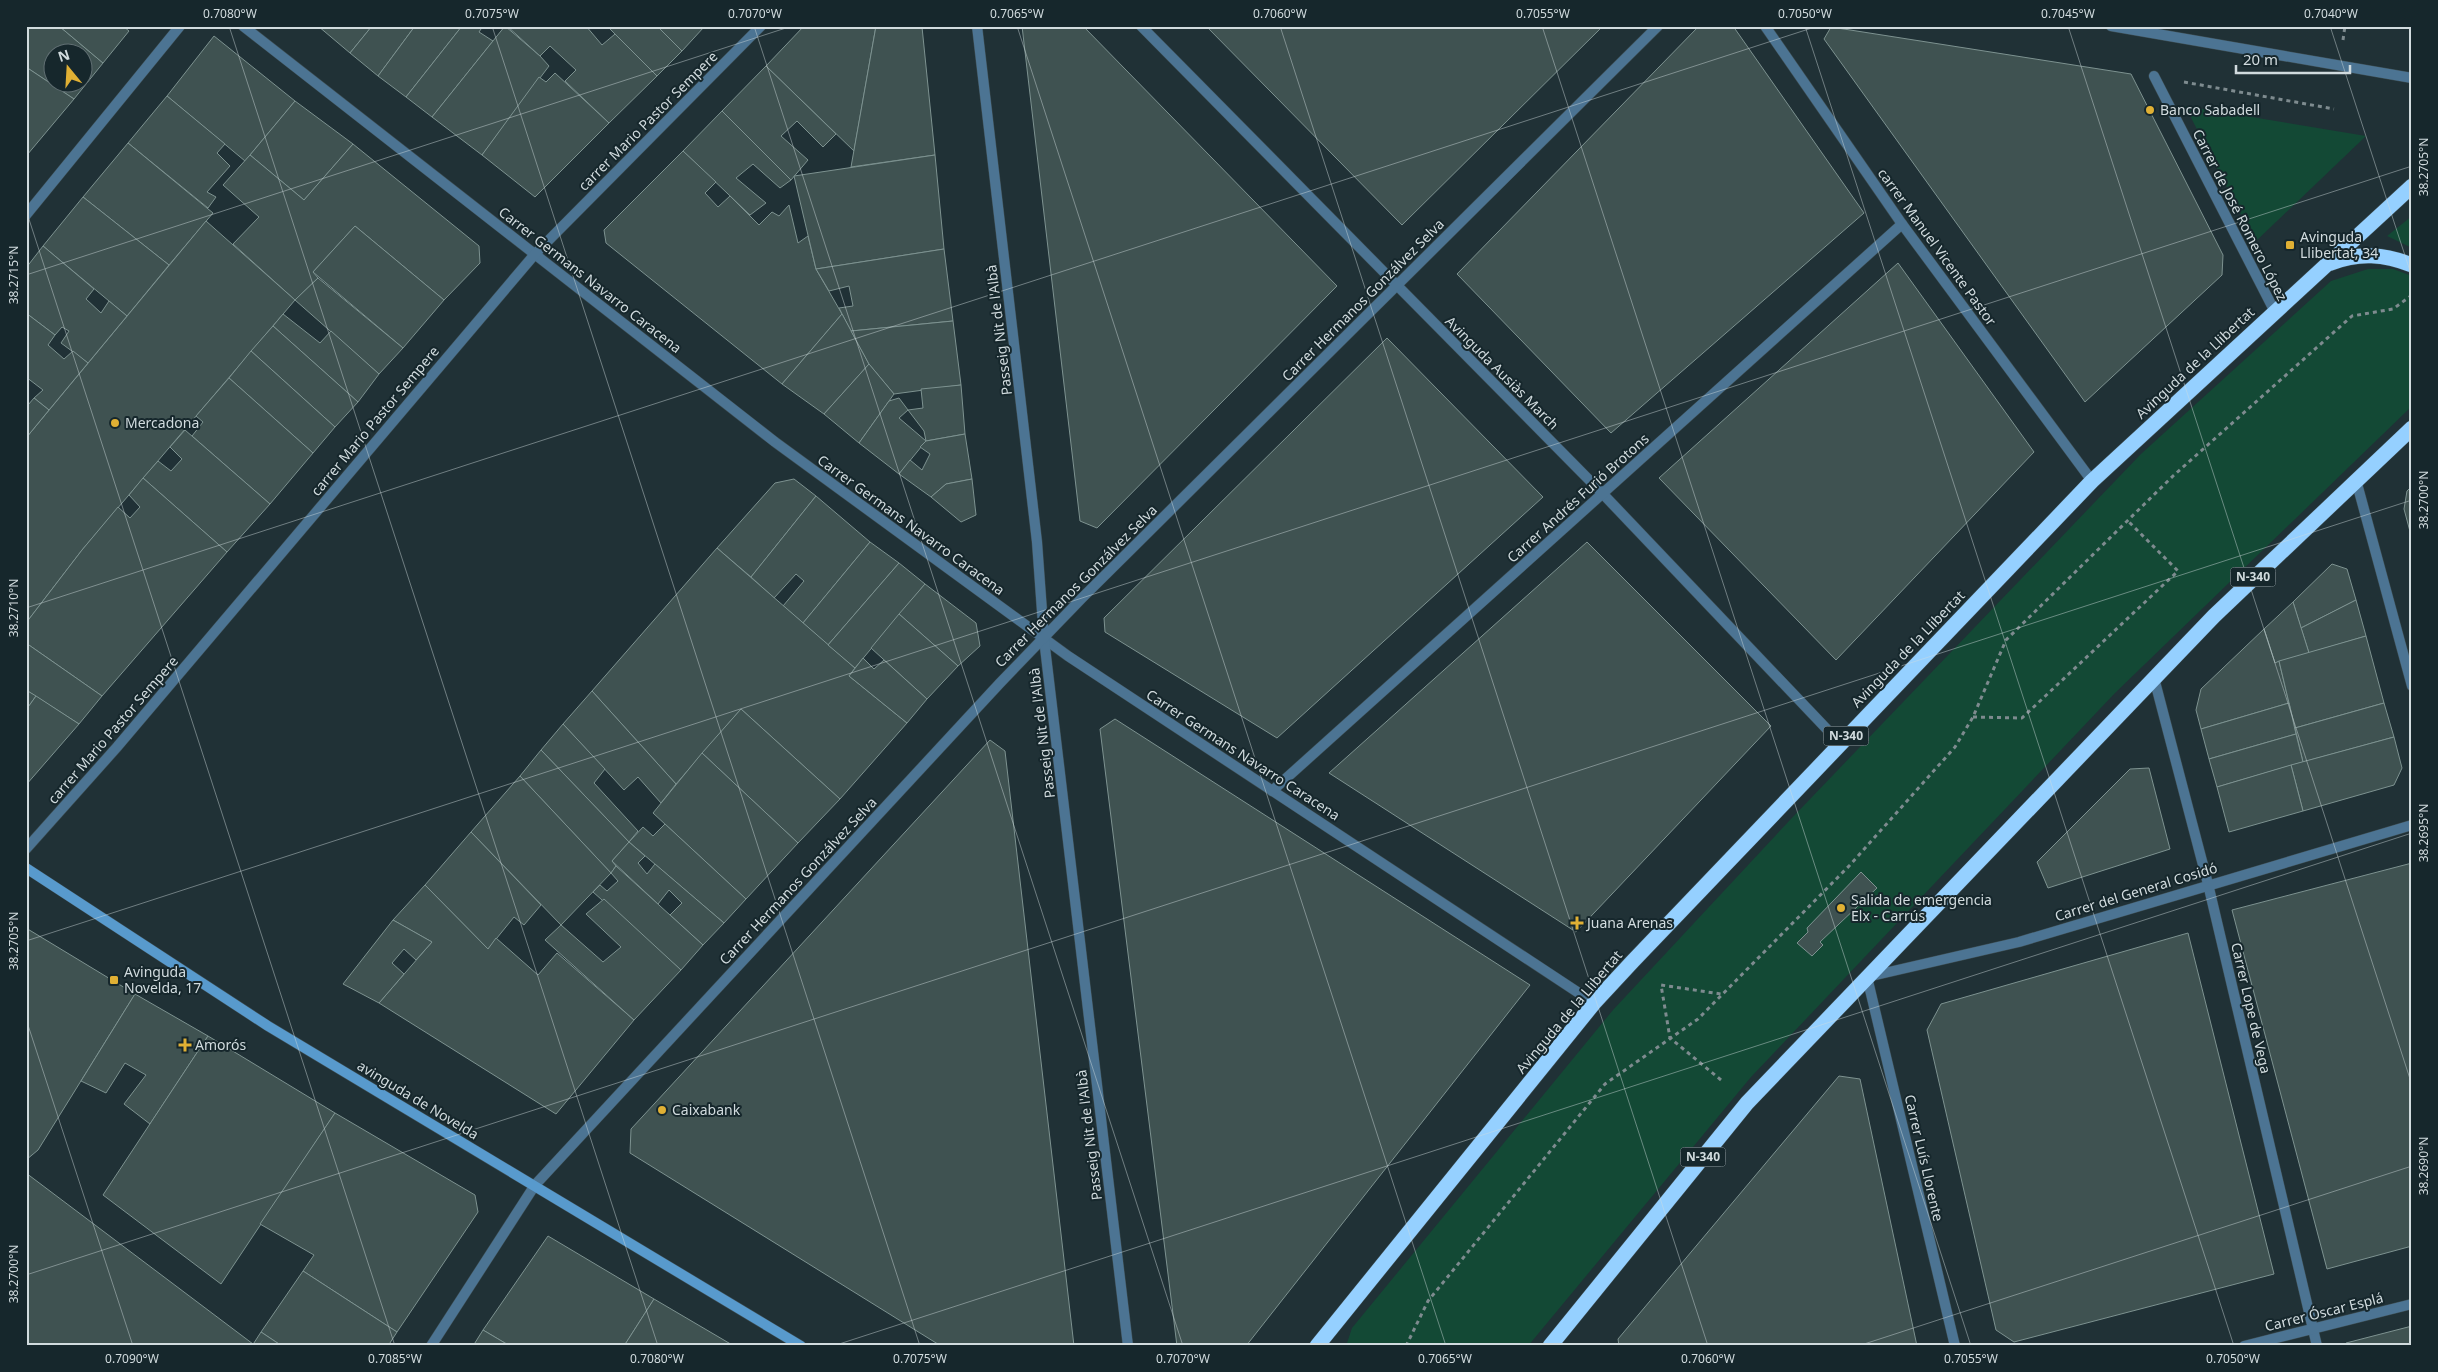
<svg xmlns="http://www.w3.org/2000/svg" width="2438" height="1372" font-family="'Noto Sans',sans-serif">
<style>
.green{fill:#134935}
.building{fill:#3f5251;stroke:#7d9290;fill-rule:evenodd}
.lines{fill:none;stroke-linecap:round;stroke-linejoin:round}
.street-casing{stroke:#3c4c51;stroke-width:11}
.secondary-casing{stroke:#3c4c51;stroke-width:11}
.highway-casing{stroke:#3c4c51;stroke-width:16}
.path{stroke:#7e8b8f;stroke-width:3;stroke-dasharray:4 4;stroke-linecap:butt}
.street{stroke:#4c7493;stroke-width:10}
.secondary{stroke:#589acd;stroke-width:10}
.highway{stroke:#95d0ff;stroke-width:15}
.ticks{fill:none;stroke:#d1dbde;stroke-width:1;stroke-opacity:0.45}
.poi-dot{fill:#e0b034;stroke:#16272c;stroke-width:2}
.labels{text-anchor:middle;stroke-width:4;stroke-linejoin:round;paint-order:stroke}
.shield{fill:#16272c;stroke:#99a5a9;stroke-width:1}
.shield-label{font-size:12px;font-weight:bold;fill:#d1dbde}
.poi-label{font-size:14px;fill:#d1dbde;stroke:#16272c;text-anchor:start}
.street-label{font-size:14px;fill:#d1dbde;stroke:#16272c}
.neatline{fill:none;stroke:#d1dbde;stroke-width:2}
.ticks-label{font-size:12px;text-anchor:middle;fill:#d1dbde}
</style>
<rect width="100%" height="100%" fill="#203136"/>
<!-- green -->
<g class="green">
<polygon points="2185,106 2366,136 2255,242"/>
<polygon points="2412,216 2412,248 2387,236"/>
<polygon points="2368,269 2393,269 2412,276 2412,406 2115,693 1751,1077 1528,1346 1346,1346 1352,1328 1613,1010 1789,821 2141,454 2331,281"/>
</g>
<!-- building -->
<g class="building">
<path d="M26 26H59L103 63 74 99 26 67ZM52 52H82V82H52Z"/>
<polygon points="59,26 123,26 129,31 103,63"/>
<polygon points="318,26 372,26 350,53"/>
<polygon points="372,26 415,26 378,76 350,53"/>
<polygon points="415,26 462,26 406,97 378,76"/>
<polygon points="462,26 483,26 479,32 493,41 432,117 406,97"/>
<polygon points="505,26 540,56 549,66 482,155 432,117"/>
<polygon points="507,26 586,26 602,45 615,34 657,76 609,123 565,81 576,70 550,46 540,56"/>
<polygon points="607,26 657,26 682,51 657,76"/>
<polygon points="657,26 704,26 704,27 682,51"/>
<polygon points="804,26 876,26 854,151 766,66"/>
<polygon points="876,26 922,27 935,155 851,167"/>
<polygon points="1022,26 1083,26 1337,286 1097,528 1080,521"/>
<polygon points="1206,26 1603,26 1402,225"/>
<polygon points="1699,26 1733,26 1864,213 1611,433 1457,274"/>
<polygon points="1831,27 2131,74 2223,255 2222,275 2085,402 1824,39"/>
<polygon points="214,36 295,101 245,161 167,96"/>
<polygon points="766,66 836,134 823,147 797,121 781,136 808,160 791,180 722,111"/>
<polygon points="26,67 74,99 27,155 26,155"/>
<polygon points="555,73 609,123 535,197 482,155 539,77 546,82"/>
<polygon points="167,96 225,144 217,153 230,166 207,192 216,197 208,208 128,143"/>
<polygon points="295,101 353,144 304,200 250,155"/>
<polygon points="722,111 791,180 780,188 753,164 736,178 766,203 750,215 683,151"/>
<polygon points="128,143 213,213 169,265 83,197"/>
<polygon points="353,144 479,246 480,263 444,300 355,226 313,272 318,278 295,300 233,244 259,217 223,185 250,155 304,200"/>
<polygon points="683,151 716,182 705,193 718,207 730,196 759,225 772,212 779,216 789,205 798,243 808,236 816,269 842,314 782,384 606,243 604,230"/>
<polygon points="935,155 944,249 816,269 794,176"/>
<polygon points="83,197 169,265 127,316 43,246"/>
<polygon points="206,221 295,300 82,550 26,623 26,438"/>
<polygon points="355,226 444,300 403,348 313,272"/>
<polygon points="43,246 94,289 86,299 101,313 109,301 127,316 88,363 61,343 69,331 62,327 55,335 26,313 26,268"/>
<polygon points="944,249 953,321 851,331 839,308 853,306 849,286 829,291 816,269"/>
<polygon points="1898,263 2034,452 1836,660 1659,478"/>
<polygon points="318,278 403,348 379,374 295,300"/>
<polygon points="26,313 55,335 48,345 64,359 73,351 88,363 49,410 34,398 43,390 26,377"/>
<polygon points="283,314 320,343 331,331 379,374 358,402 273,326"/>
<polygon points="842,314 869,364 824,414 782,384"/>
<polygon points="953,321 961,385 894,394 869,364 851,331"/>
<polygon points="273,326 358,402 335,427 251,351"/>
<polygon points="1387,338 1543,497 1277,738 1105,632 1104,618"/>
<polygon points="251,351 335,427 313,453 229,378"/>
<polygon points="869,364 894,394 859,443 824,414"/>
<polygon points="229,378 313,453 270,504 192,436 203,422 196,416"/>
<polygon points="961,385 965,434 926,441 924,431 908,410 923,408 921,389"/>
<polygon points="34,398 49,410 26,438 26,404 28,405"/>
<polygon points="899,398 908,410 899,418 926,441 899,474 859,443 889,401"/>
<polygon points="185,430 270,504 227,552 143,478 158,461 171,471 182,459 170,447"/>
<polygon points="965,434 972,479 946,484 931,497 899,474 910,460 922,470 930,454 920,447 926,441"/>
<polygon points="143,478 227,552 102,696 26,643 26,623 82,550 118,507 130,518 140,507 129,495"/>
<polygon points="794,479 816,496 751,577 717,548 775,483"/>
<polygon points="972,479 976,515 961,522 931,497 946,484"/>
<polygon points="2412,486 2412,539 2404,509 2407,491"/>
<polygon points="816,496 870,542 803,623 783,606 804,581 796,574 774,598 751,577"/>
<polygon points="870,542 899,563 828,645 803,623"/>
<polygon points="1587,542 1771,726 1576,932 1329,773"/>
<polygon points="717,548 855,668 849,676 907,723 840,799 741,709 676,784 592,691"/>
<polygon points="899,563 925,584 855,668 828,645"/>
<polygon points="2332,564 2347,569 2356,600 2301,628 2293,602"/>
<polygon points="925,584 976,623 980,646 958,666 899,614"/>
<polygon points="2356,600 2366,636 2309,653 2301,628"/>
<polygon points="2293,602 2309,653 2275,663 2264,629"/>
<polygon points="899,614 958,666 927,699 871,648"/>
<polygon points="2264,629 2275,663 2279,661 2289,703 2201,729 2196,710 2201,689"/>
<polygon points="2366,636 2384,703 2295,728 2279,661"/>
<polygon points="26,643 102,696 79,724 26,690"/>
<polygon points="863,658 874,669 884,660 927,699 907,723 849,676"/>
<polygon points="26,690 36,696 26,710"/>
<polygon points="592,691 676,784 661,803 638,777 624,790 563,724"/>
<polygon points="36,696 79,724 26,785 26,710"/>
<polygon points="2289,703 2296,734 2209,759 2201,729"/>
<polygon points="2384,703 2394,737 2303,762 2295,728"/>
<polygon points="741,709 840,799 798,843 702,753"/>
<polygon points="1115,719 1530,985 1246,1346 1177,1346 1100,729"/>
<polygon points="563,724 605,769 594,783 638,831 629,842 541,750"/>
<polygon points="2296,734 2303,762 2217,787 2209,759"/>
<polygon points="2394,737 2402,768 2394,785 2303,811 2291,765"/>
<polygon points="990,740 1005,751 1074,1346 941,1346 630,1153 631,1129"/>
<polygon points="541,750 629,842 612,861 616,866 611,873 520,776"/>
<polygon points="702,753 798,843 746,899 653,813"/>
<polygon points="2291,765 2303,811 2229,832 2217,787"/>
<polygon points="2149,768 2170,849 2048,888 2037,862 2130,769"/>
<polygon points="520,776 611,873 561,925 471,832"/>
<polygon points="665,824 746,899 724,923 629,842 643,827 653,836"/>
<polygon points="471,832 541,905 524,925 514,917 488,949 425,885"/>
<polygon points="629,842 645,856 638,863 647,874 655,864 724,923 703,945 670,915 682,903 669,890 658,904 612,861"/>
<polygon points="2412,863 2412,1246 2327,1269 2232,910"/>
<polygon points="616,866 703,945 681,970 593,892 600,885 607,891 618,881 611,873"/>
<polygon points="1861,872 1877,888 1820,942 1823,945 1812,956 1797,943 1808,932 1807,928"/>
<polygon points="425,885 488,949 496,938 538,975 557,953 634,1020 556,1114 379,1003 432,942 393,920"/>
<polygon points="604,899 681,970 634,1020 545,940 561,925 603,962 621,947 586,914"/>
<polygon points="393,920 432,942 416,960 404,949 392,963 404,974 379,1003 343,984"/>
<polygon points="26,928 135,994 38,1150 26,1160"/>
<polygon points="2188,933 2274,1274 2014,1342 1996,1330 1927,1030 1941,1004"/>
<polygon points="135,994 208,1036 150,1124 124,1104 146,1075 125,1063 106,1093 81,1081"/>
<polygon points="208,1036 335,1113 221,1284 103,1195"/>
<polygon points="1839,1076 1860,1079 1917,1346 1619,1346 1618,1339"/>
<polygon points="335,1113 475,1195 478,1212 397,1332 303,1271 314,1255 260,1224"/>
<polygon points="26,1173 253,1344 252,1346 26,1346"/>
<polygon points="548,1236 654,1299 624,1346 510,1346 483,1330"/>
<polygon points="303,1271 397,1332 388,1346 282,1346 261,1332"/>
<polygon points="654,1299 734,1346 624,1346"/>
<polygon points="2412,1326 2412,1346 2347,1346 2346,1343"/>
<polygon points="483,1330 510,1346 473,1346"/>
<polygon points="261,1332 282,1346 252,1346"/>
</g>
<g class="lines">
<defs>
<g id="street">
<polyline points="243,26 775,442 1068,656 1594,1003"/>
<polyline points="977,26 1037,542 1044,639 1128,1346"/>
<polyline points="1141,26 1603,494 1840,743"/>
<polyline points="1765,26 1902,224 2092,481"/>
<polyline points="2111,26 2412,78"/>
<polyline points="2154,76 2275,312"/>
<polyline points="26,215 180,26"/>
<polyline points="2356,480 2412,686"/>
<polyline points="2154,678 2208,884 2317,1346"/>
<polyline points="1272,791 1902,224"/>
<polyline points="26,849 117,747 535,254 761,26"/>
<polyline points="431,1346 535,1185 1000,683 1082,598 1658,26"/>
<polyline points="1955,1346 1867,977 2019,942 2412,825"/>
<polyline points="2244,1346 2412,1304"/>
</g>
<polyline id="secondary" points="26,868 268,1026 801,1346"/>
<g id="highway">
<path d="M2331 263C2359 252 2384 254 2412 265"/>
<polyline points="1317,1346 1594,1003 1633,961 2092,481 2412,186"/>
<polyline points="1550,1346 1747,1103 2214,616 2412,428"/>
</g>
</defs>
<!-- street casing -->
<use href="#street" class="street-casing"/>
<!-- secondary casing -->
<use href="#secondary" class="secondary-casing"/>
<!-- highway casing -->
<use href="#highway" class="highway-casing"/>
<!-- path -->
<g class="path">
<polyline points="2343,40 2345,26"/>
<polyline points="2184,82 2334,109"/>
<polyline points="1973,717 2022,718 2178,571 2128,521"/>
<polyline points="1721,1080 1670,1038 1661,985 1721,994"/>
<polyline points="1406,1346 1428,1301 1605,1084 1698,1019 1850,865 1955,747 1973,717 2006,640 2173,476 2352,316 2393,309 2412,295"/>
</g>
<!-- street -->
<use href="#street" class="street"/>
<!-- secondary -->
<use href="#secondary" class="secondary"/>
<!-- highway -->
<use href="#highway" class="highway"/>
</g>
<!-- ticks -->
<path class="ticks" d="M229 26 658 1346M492 26 920 1346M754 26 1183 1346M1017 26 1446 1346M1280 26 1708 1346M1542 26 1971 1346M1805 26 2234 1346M2068 26 2412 1085M2330 26 2412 277M26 210 395 1346M26 275 792 26M26 608 1818 26M26 941 2412 166M26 1019 133 1346M26 1275 2412 500M833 1346 2412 833M1858 1346 2412 1166"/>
<!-- markers -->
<g class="poi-dot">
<circle cx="2150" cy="110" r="5"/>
<rect x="2285" y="240" width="10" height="10" rx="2.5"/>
<circle cx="115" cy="423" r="5"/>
<circle cx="1841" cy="908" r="5"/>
<path d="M1574.5 915.5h5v5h5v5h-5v5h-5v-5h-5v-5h5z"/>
<rect x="109" y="975" width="10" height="10" rx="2.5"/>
<path d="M182.5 1037.5h5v5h5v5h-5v5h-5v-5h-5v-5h5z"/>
<circle cx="662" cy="1110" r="5"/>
</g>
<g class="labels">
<!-- shield labels -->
<g class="shield">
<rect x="2230.5" y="567.5" width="45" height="19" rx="4"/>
<rect x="1823.5" y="726.5" width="45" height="19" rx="4"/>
<rect x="1680.5" y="1147.5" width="45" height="19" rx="4"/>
</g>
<g class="shield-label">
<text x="2253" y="581">N-340</text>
<text x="1846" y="740">N-340</text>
<text x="1703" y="1161">N-340</text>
</g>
<!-- poi labels -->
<g class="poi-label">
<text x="2160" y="115">Banco Sabadell</text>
<text x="2300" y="242">Avinguda<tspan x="2300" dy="16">Llibertat, 34</tspan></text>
<text x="125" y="428">Mercadona</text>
<text x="1851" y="905">Salida de emergencia<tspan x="1851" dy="16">Elx - Carrús</tspan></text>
<text x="1587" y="928">Juana Arenas</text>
<text x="124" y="977">Avinguda<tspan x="124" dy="16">Novelda, 17</tspan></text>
<text x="195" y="1050">Amorós</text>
<text x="672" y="1115">Caixabank</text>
</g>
<!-- street labels -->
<g class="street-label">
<text transform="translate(648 121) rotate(-45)" y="5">carrer Mario Pastor Sempere</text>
<text transform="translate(2240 215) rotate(63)" y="5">Carrer de José Romero López</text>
<text transform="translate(1937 247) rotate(54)" y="5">carrer Manuel Vicente Pastor</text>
<text transform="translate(590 280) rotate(38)" y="5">Carrer Germans Navarro Caracena</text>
<text transform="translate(1363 300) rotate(-45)" y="5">Carrer Hermanos Gonzálvez Selva</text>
<text transform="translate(999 330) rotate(-97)" y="5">Passeig Nit de l'Albà</text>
<text transform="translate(2195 363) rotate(-43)" y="5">Avinguda de la Llibertat</text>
<text transform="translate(1502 373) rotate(45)" y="5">Avinguda Ausiàs March</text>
<text transform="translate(375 421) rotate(-50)" y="5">carrer Mario Pastor Sempere</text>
<text transform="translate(1578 498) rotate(-42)" y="5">Carrer Andrés Furió Brotons</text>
<text transform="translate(911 525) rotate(36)" y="5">Carrer Germans Navarro Caracena</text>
<text transform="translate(1076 586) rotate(-45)" y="5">Carrer Hermanos Gonzálvez Selva</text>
<text transform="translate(1908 649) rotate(-46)" y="5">Avinguda de la Llibertat</text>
<text transform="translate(113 730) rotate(-49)" y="5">carrer Mario Pastor Sempere</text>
<text transform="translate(1042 733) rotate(-97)" y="5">Passeig Nit de l'Albà</text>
<text transform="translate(1243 755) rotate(33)" y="5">Carrer Germans Navarro Caracena</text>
<text transform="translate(798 881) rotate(-47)" y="5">Carrer Hermanos Gonzálvez Selva</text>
<text transform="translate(2136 892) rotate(-17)" y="5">Carrer del General Cosidó</text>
<text transform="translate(2251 1008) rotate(77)" y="5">Carrer Lope de Vega</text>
<text transform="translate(1569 1012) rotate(-50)" y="5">Avinguda de la Llibertat</text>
<text transform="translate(418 1100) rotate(31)" y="5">avinguda de Novelda</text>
<text transform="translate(1089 1135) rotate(-97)" y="5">Passeig Nit de l'Albà</text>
<text transform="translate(1924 1158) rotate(77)" y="5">Carrer Luís Llorente</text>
<text transform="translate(2324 1312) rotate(-14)" y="5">Carrer Óscar Esplá</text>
</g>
</g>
<!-- border -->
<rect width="2438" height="1372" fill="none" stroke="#16272c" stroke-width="55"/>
<!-- north arrow -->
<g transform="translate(68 68) rotate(342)"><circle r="24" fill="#16272c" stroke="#616f73"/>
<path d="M0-4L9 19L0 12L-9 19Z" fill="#e0b034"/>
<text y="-8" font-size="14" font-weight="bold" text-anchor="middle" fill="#d1dbde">N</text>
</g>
<!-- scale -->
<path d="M2236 65v8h114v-8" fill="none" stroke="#d1dbde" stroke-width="2.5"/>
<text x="2243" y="65" font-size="15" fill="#d1dbde" stroke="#16272c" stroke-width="4" paint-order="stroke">20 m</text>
<rect x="28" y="28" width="2382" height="1316" class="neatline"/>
<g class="ticks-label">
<text x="230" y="18">0.7080°W</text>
<text x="492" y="18">0.7075°W</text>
<text x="755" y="18">0.7070°W</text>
<text x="1017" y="18">0.7065°W</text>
<text x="1280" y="18">0.7060°W</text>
<text x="1543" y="18">0.7055°W</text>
<text x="1805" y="18">0.7050°W</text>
<text x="2068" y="18">0.7045°W</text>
<text x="2331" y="18">0.7040°W</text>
<text transform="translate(2424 167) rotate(-90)" y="4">38.2705°N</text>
<text transform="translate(14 275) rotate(-90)" y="4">38.2715°N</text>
<text transform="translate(2424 500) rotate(-90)" y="4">38.2700°N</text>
<text transform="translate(14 608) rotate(-90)" y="4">38.2710°N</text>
<text transform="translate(2424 833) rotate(-90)" y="4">38.2695°N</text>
<text transform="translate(14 941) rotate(-90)" y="4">38.2705°N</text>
<text transform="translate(2424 1166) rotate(-90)" y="4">38.2690°N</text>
<text transform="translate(14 1274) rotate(-90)" y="4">38.2700°N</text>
<text x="132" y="1363">0.7090°W</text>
<text x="395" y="1363">0.7085°W</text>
<text x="657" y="1363">0.7080°W</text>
<text x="920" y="1363">0.7075°W</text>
<text x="1183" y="1363">0.7070°W</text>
<text x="1445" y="1363">0.7065°W</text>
<text x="1708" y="1363">0.7060°W</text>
<text x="1971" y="1363">0.7055°W</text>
<text x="2233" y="1363">0.7050°W</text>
</g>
</svg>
